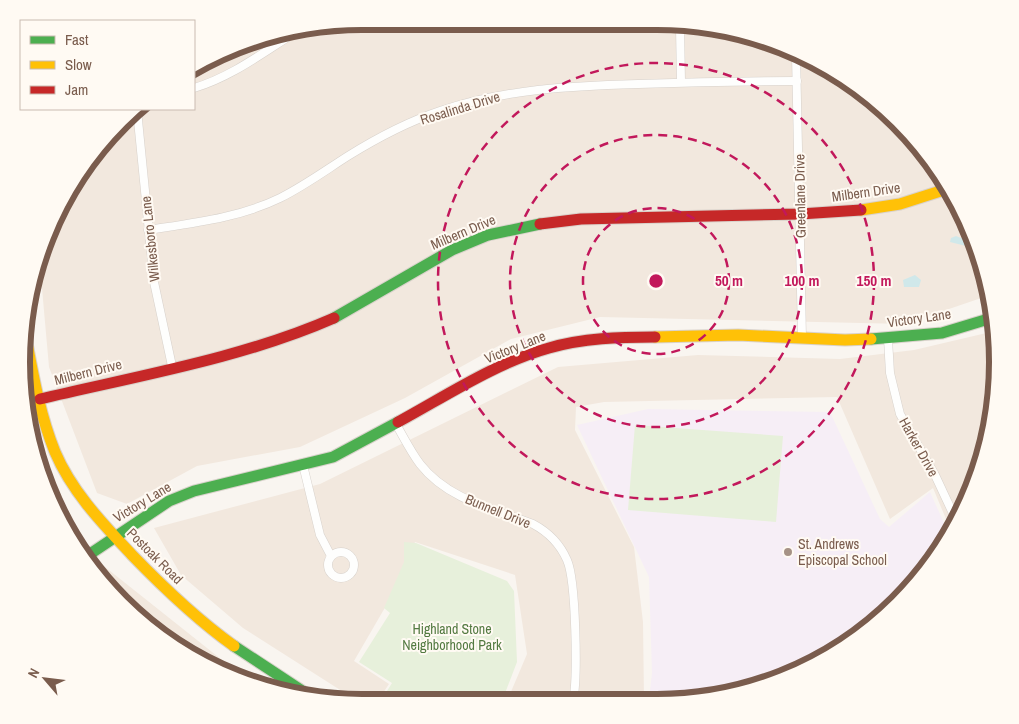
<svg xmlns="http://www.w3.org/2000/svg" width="1019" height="724" font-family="'Archivo Narrow',sans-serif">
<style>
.residential{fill:#f2e8de}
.education{fill:#f6eef6}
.green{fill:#e7f0db}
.water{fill:#d0e8ea}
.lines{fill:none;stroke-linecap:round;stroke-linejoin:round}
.street-casing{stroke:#d7d1cb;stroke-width:9}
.fast-casing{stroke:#d9d2cb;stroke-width:13}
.slow-casing{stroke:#d9d2cb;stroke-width:13}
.jam-casing{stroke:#d9d2cb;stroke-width:13}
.street{stroke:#fefefd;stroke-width:8}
.fast{stroke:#4caf50;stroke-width:11}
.slow{stroke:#ffc107;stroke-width:11}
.jam{stroke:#c62828;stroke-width:11}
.ring{fill:none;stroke:#c2185b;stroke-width:2.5;stroke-dasharray:9 6}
.poi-dot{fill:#a69286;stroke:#fffaf3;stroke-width:2}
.labels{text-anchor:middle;stroke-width:4;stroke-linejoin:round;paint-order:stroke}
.street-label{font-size:14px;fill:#7a5c4d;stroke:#fffaf3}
.poi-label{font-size:14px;fill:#7a5c4d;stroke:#fffaf3;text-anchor:start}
.park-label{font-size:14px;fill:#537a41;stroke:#fffaf3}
.rim{fill:none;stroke:#7a5c4d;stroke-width:6}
.centre{fill:#c2185b;stroke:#fffaf3;stroke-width:2.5}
.ring-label{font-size:15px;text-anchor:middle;font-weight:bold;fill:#c2185b;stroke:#fffaf3;stroke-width:4;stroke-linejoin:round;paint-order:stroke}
</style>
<rect width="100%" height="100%" fill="#f9f5f0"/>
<!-- residential -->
<g class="residential">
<polygon points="362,21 724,28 828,67 913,138 952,192 980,253 990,295 905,324 600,317 511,339 405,398 300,447 197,466 127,504 97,493 49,367 40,266 56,212 106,138 138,109 194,109 194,69 274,33"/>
<polygon points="995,331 997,385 986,450 962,513 951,531 933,488 890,519 837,397 604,402 576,407 575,430 634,547 643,622 644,700 507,701 527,654 515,575 415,542 394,592 354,661 389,684 377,702 359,702 243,628 181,575 154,528 320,484 558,367 698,355 840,359 914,350"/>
<polygon points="40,464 95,559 251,683 212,668 154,632 106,586 47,493"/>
</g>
<!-- education -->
<polygon class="education" points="648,409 830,412 880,519 889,527 930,492 949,534 927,570 881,618 807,668 702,700 649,700 652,673 649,577 577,425"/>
<!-- green -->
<g class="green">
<polygon points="635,425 783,436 776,522 628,510"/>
<polygon points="404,542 416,543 507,581 514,591 517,662 502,701 380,702 392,683 359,662 390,613 384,608 404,562"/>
</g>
<!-- water -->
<g class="water">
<polygon points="966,235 970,239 966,246 950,242 951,238 956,236 961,238"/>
<polygon points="915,275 921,280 919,287 904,287 903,280"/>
</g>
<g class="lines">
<defs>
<g id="street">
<polyline points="680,27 681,82"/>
<polyline points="796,55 802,337"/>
<path d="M194 88C234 76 266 50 301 29"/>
<polyline points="137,110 154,282 172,366"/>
<path d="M148 230C193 223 239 218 280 198 304 186 326 170 348 156 377 138 407 122 440 111 505 89 570 86 638 84 691 82 744 81 797 81"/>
<polyline points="888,339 890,373 900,414 935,475 957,522"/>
<path d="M396 424C404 438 411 452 420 464 447 499 493 509 533 524 548 532 560 544 567 560 576 580 578 678 573 701"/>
<polyline points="303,465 320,535 331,556"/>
<circle cx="341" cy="565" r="13"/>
</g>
<g id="fast">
<polyline points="334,318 452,250 488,235 540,224"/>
<polyline points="871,339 942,333 995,317"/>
<polyline points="87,556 169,501 194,491 333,457 398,422"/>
<polyline points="234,646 313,698"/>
</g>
<g id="slow">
<polyline points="861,210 900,204 950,188"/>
<path d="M24 327C32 369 39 413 55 452 72 492 103 524 132 555 164 588 196 619 234 646"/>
<polyline points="655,337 738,335 845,340 871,339"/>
</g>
<g id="jam">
<polyline points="540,224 581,219 800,214 861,210"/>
<path d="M40 399C137 376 243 358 334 318"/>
<path d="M398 422C446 396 495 363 549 348 583 338 620 337 655 337"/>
</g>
</defs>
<!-- street casing -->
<use href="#street" class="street-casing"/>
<!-- fast casing -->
<use href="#fast" class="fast-casing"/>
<!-- slow casing -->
<use href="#slow" class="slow-casing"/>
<!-- jam casing -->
<use href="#jam" class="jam-casing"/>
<!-- street -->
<use href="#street" class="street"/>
<!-- fast -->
<use href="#fast" class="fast"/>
<!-- slow -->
<use href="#slow" class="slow"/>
<!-- jam -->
<use href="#jam" class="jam"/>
</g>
<!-- distance rings -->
<g class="ring">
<circle cx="656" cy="281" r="73"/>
<circle cx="656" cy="281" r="146"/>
<circle cx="656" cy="281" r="218"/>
</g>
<!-- markers -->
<circle class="poi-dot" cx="788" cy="552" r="5"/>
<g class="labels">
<!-- street labels -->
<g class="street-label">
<text transform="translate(460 108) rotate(-17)" y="5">Rosalinda Drive</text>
<text transform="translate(866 192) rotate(-8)" y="5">Milbern Drive</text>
<text transform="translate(800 196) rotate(-91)" y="5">Greenlane Drive</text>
<text transform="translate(463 232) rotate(-23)" y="5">Milbern Drive</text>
<text transform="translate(150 239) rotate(-96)" y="5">Wilkesboro Lane</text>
<text transform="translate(919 318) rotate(-8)" y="5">Victory Lane</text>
<text transform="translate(515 347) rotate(-22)" y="5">Victory Lane</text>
<text transform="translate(88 372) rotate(-14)" y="5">Milbern Drive</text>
<text transform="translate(919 447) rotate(61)" y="5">Harker Drive</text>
<text transform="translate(142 502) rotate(-31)" y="5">Victory Lane</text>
<text transform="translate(498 511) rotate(22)" y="5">Bunnell Drive</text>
<text transform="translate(155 556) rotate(45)" y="5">Postoak Road</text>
</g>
<!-- poi labels -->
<g class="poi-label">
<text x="798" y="549">St. Andrews<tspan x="798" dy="16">Episcopal School</tspan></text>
</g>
<!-- park labels -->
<g class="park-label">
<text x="452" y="634">Highland Stone<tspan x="452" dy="16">Neighborhood Park</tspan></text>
</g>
</g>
<!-- crop -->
<path d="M0 0H1019V724H0ZM362 30H657A332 332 0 0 1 989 362V362A332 332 0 0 1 657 694H362A332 332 0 0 1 30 362V362A332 332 0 0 1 362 30Z" fill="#fffaf3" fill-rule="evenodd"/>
<path class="rim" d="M362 30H657A332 332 0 0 1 989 362V362A332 332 0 0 1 657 694H362A332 332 0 0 1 30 362V362A332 332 0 0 1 362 30Z"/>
<circle cx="656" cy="281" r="8" class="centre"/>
<g class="ring-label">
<text x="729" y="286">50 m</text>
<text x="802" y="286">100 m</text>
<text x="874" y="286">150 m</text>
</g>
<!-- legend -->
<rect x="20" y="20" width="175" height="90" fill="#fffaf3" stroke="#cabbb1"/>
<rect x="30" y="36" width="25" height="8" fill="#4caf50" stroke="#cabbb1"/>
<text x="65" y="45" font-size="15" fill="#7a5c4d">Fast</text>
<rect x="30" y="61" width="25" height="8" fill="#ffc107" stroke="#cabbb1"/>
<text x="65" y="70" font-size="15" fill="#7a5c4d">Slow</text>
<rect x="30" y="86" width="25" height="8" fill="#c62828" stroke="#cabbb1"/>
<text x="65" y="95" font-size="15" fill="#7a5c4d">Jam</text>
<!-- north arrow -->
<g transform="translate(45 679) rotate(298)" stroke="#fffaf3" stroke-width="4" paint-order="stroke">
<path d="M0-4L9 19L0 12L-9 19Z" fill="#7a5c4d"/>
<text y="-8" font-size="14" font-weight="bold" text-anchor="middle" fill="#7a5c4d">N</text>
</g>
</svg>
